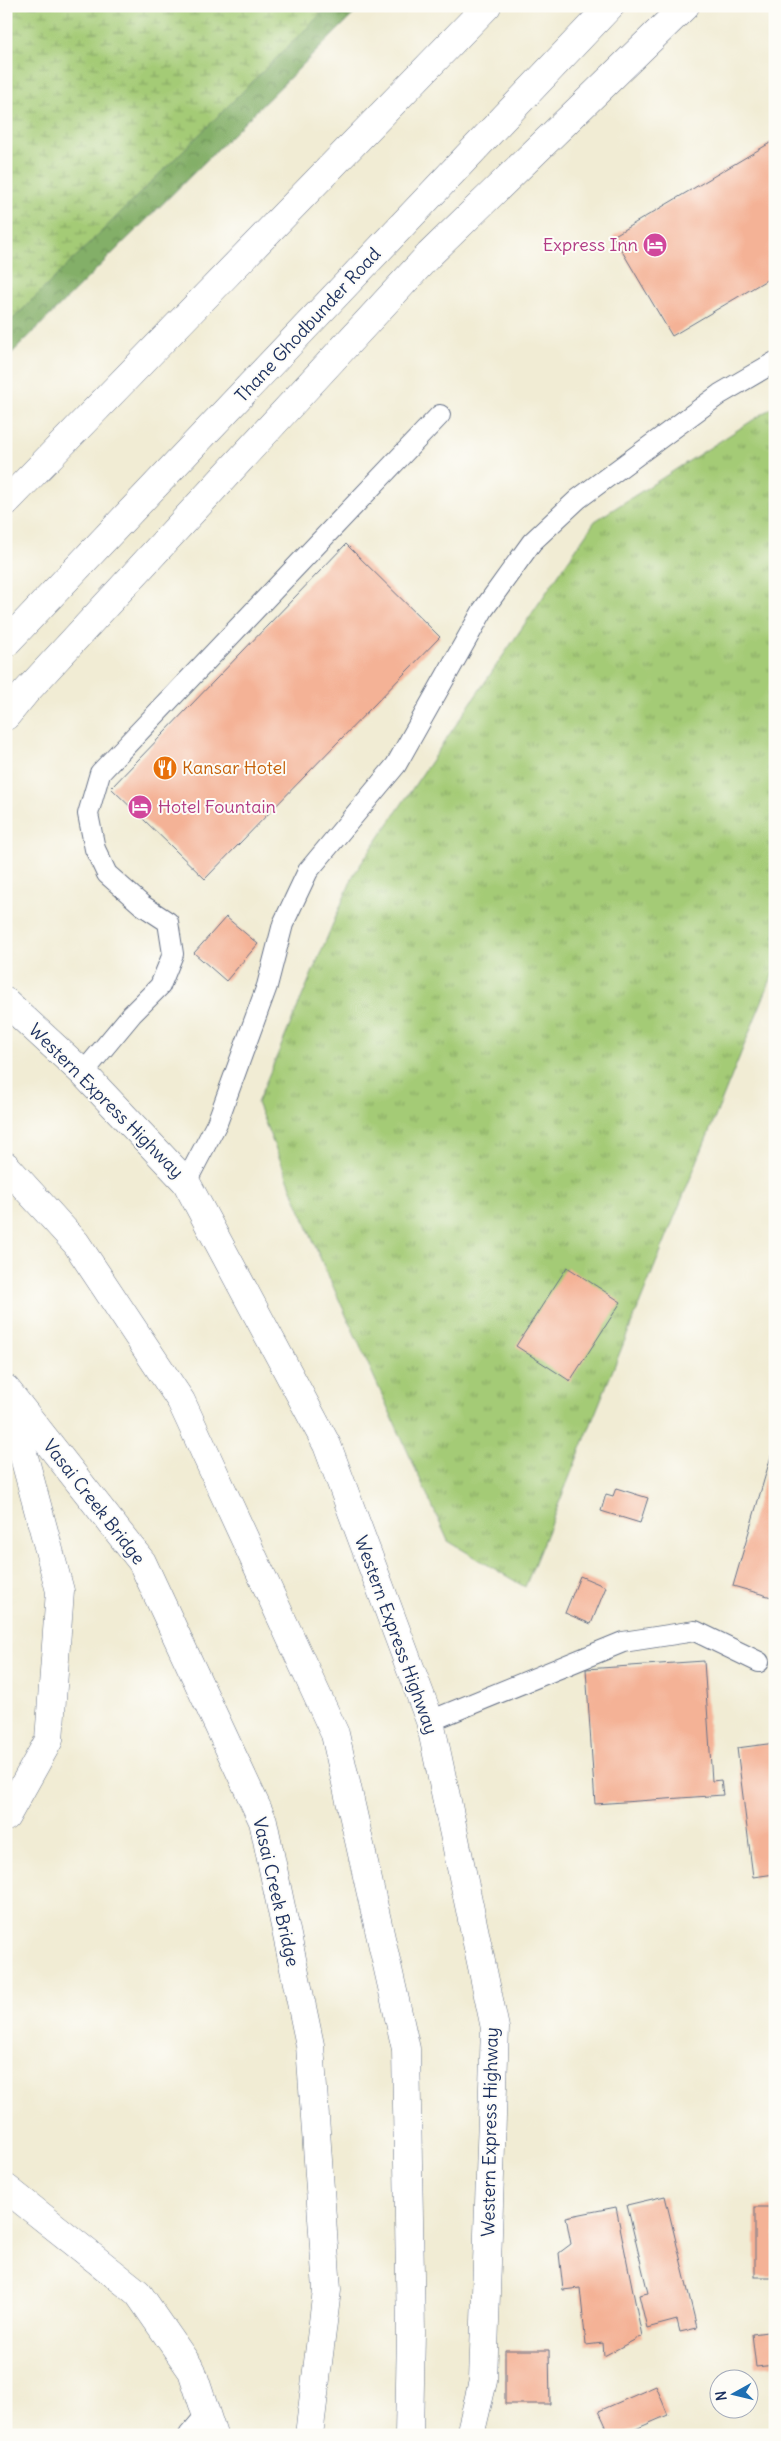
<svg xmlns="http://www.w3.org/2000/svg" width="781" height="2441" font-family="Delius,sans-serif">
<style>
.forest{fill:url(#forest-crowns);stroke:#4f6f62}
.wetland{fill:url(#wetland-marsh);stroke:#607d6a}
.park{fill:url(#park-tufts);stroke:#607d6a}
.building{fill:#f4b296}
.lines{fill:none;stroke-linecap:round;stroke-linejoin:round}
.service-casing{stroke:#667187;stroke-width:22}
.primary-casing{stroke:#667187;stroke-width:29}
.trunk-casing{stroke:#667187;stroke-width:29}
.service{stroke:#fff;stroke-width:20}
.primary{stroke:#fff;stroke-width:28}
.trunk{stroke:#fff;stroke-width:28}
.labels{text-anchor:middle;stroke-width:4;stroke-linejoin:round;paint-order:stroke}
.hotel-label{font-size:18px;fill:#b23c85;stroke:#fdfcf7;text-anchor:end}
.street-label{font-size:18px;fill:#1b2f5e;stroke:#fdfcf7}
.food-label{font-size:18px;fill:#c56008;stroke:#fdfcf7;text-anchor:start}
</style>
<defs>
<pattern id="forest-crowns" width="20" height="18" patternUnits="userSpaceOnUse" patternTransform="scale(1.25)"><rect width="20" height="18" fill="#83af67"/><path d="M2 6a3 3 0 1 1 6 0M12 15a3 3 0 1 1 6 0" fill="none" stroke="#6a8f58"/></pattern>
<pattern id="wetland-marsh" width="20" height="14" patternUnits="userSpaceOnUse" patternTransform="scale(1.25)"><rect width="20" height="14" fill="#a4cb76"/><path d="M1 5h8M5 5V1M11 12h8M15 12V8" fill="none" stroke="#85a564"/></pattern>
<pattern id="park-tufts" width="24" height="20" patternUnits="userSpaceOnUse" patternTransform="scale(1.25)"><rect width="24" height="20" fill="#a4cb76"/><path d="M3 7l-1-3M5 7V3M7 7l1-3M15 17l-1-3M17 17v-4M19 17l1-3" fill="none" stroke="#85a564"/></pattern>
</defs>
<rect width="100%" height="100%" fill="#fdfcf7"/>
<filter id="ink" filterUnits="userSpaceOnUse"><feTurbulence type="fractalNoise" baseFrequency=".02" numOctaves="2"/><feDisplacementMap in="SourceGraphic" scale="10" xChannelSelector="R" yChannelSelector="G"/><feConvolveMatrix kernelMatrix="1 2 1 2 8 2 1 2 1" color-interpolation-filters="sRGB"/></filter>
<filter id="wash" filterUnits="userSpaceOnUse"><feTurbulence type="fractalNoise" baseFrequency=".0096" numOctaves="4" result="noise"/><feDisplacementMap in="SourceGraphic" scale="20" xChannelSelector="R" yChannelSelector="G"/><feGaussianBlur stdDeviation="1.12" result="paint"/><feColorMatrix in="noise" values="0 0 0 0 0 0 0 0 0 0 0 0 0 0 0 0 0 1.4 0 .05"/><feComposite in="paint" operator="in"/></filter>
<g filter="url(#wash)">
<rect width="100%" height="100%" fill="#f1ecd4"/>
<!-- forest -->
<polygon class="forest" points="6,6 362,6 6,359"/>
<!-- wetland -->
<polygon class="wetland" points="6,6 329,6 6,326"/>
<!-- park -->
<polygon class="park" points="775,406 775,969 525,1587 448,1541 318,1253 257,1103 354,874 595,521"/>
<g id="blocks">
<!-- building -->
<g class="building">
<polygon points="775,140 775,275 672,336 613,236"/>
<polygon points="346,544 440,637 205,879 111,788"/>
<polygon points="226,917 258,944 226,981 194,953"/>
<polygon points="567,1267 621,1302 570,1381 516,1346"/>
<polygon points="774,1446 775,1446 775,1598 733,1586"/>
<polygon points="616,1488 648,1498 640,1523 601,1511 606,1494 613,1496"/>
<polygon points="580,1576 606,1587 591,1624 565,1613"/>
<polygon points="704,1661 712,1781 721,1780 723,1795 595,1804 586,1669"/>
<polygon points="775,1743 775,1874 753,1877 737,1748"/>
<polygon points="665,2196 697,2328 680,2332 677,2320 647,2328 639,2295 648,2293 627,2205"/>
<polygon points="616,2207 642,2336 604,2356 603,2343 586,2345 580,2288 563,2290 559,2253 571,2244 566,2217"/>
<rect x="755" y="2207" width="20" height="70"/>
<polygon points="775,2331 775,2365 756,2367 752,2334"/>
<polygon points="505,2350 549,2350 550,2404 505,2404"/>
<polygon points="656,2386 668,2415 622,2435 610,2435 599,2411"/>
</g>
</g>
</g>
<g filter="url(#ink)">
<use href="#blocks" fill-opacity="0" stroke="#667187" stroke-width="1"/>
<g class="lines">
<defs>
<g id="service">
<polyline points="83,1073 132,1014 160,986 173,954 168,922 142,905 107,874 95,849 88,814 100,773 440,415"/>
<polyline points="186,1182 217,1123 267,986 283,924 308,871 396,765 483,610 532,542 578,499 720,394 775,362"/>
<polyline points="430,1721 623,1642 695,1631 759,1662"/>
<polyline points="189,2435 206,2415"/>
</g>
<g id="primary">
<polyline points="6,502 487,6"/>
<polyline points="6,643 610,6"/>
<polyline points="6,716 25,693 429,255 685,6"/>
</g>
<g id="trunk">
<polyline points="6,1002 83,1073 186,1182 327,1445 430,1721 495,2028 483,2381 470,2435"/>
<polyline points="6,1166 76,1243 181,1401 335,1734 406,2049 411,2332 409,2435"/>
<polyline points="6,1389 142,1562 263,1821 310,2045 327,2290 309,2435"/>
<polyline points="6,1817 49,1740 60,1591 9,1401"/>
<polyline points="6,2188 138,2293 192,2371 213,2435"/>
</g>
</defs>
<!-- service casing -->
<use href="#service" class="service-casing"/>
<!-- primary casing -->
<use href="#primary" class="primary-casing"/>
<!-- trunk casing -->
<use href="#trunk" class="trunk-casing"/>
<!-- service -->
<use href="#service" class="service"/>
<!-- primary -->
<use href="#primary" class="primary"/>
<!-- trunk -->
<use href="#trunk" class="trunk"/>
</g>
</g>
<!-- icons -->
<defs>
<symbol id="hotel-disc" viewBox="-11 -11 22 22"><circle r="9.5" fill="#d1479c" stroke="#fdfcf7"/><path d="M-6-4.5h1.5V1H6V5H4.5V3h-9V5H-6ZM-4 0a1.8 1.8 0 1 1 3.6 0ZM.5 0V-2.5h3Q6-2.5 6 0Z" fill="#fff"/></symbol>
<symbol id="restaurant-disc" viewBox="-11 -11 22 22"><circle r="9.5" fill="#e8710a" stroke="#fdfcf7"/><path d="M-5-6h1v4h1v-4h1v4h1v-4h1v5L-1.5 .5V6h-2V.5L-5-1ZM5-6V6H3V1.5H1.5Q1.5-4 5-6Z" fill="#fff"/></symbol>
</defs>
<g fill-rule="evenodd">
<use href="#hotel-disc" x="641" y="231" width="28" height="28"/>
<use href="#restaurant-disc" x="151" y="754" width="28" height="28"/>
<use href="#hotel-disc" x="126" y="793" width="28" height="28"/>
</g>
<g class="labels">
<!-- hotel labels -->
<g class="hotel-label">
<text x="638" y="251">Express Inn</text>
<text x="158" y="813" text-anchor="start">Hotel Fountain</text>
</g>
<!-- street labels -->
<g class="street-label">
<text transform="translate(308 325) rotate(-47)" y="6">Thane Ghodbunder Road</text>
<text transform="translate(106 1101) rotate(45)" y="6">Western Express Highway</text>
<text transform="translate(94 1502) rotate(52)" y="6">Vasai Creek Bridge</text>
<text transform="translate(396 1635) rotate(70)" y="6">Western Express Highway</text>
<text transform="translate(276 1892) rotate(77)" y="6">Vasai Creek Bridge</text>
<text transform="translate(490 2132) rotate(-89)" y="6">Western Express Highway</text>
</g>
<!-- food labels -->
<g class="food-label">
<text x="182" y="774">Kansar Hotel</text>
</g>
</g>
<!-- margin -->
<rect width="781" height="2441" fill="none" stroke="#fdfcf7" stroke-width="25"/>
<!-- north arrow -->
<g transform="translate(734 2394) rotate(262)"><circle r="24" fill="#fdfcf7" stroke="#a3aaba"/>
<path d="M0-4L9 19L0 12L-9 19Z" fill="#1f6fb2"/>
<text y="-8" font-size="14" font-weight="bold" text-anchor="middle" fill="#1b2f5e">N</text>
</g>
</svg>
